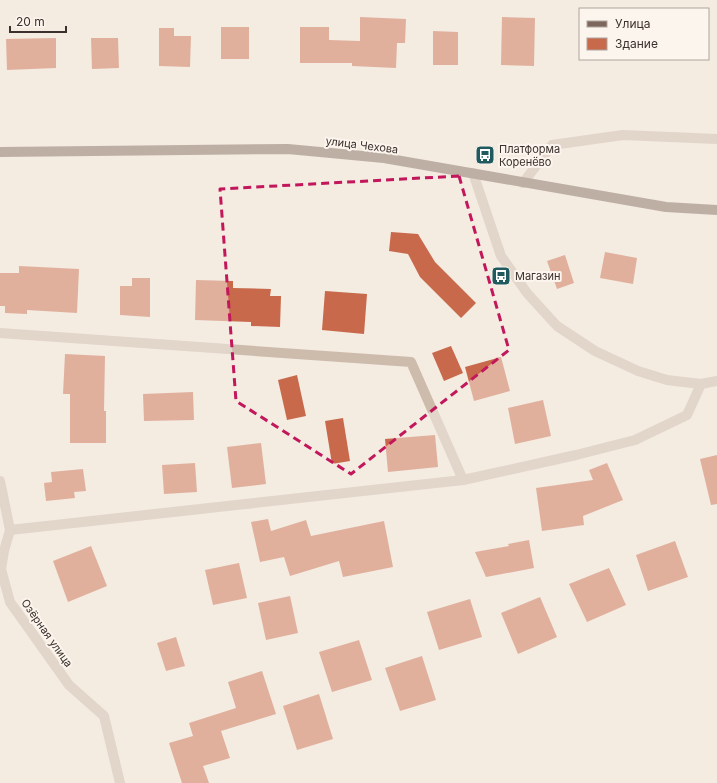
<svg xmlns="http://www.w3.org/2000/svg" width="717" height="783" font-family="Inter,sans-serif">
<style>
.building{fill:#c8694b}
.lines{fill:none;stroke-linecap:round;stroke-linejoin:round}
.minor{stroke:#cdbbac;stroke-width:10}
.major{stroke:#7d675c;stroke-width:10}
.marked{fill:none;stroke:#c2185b;stroke-width:3;stroke-dasharray:8 5;stroke-linejoin:round}
.labels{text-anchor:middle;stroke-width:4;stroke-linejoin:round;paint-order:stroke}
.street-label{font-size:11px;fill:#3b302b;stroke:#fbf5ee}
.poi-label{font-size:11px;fill:#3b302b;stroke:#fbf5ee;text-anchor:start}
</style>
<rect width="100%" height="100%" fill="#f4ebe1"/>
<!-- building -->
<g class="building">
<polygon points="360,17 406,19 405,43 397,43 396,68 352,66 352,63 300,63 300,27 329,27 329,40 360,41"/>
<polygon points="502,17 535,18 534,66 501,65"/>
<rect x="221" y="27" width="28" height="32"/>
<polygon points="159,28 174,28 174,36 191,36 190,67 159,66"/>
<polygon points="433,31 458,32 458,65 433,65"/>
<polygon points="56,38 56,68 7,70 6,39"/>
<polygon points="91,38 118,38 119,68 92,69"/>
<polygon points="391,232 418,234 435,262 476,303 461,318 420,277 408,254 389,251"/>
<polygon points="605,252 637,258 633,284 600,278"/>
<polygon points="565,255 574,283 557,289 547,261"/>
<polygon points="19,266 79,269 77,313 27,310 27,314 5,313 5,306 0,306 0,273 19,273"/>
<polygon points="132,278 150,278 150,317 120,315 120,286 132,286"/>
<polygon points="196,280 233,281 233,288 271,289 270,296 281,296 280,327 251,326 251,322 195,320"/>
<polygon points="325,291 367,294 364,334 322,330"/>
<polygon points="451,346 463,373 444,381 432,353"/>
<polygon points="65,354 105,356 104,411 106,411 106,443 70,443 70,394 63,394"/>
<polygon points="501,357 510,391 474,401 465,367"/>
<polygon points="297,375 306,416 287,420 278,380"/>
<polygon points="193,392 194,420 144,421 143,394"/>
<polygon points="543,400 551,436 515,444 508,408"/>
<polygon points="343,418 350,461 332,464 325,421"/>
<polygon points="435,435 438,467 388,472 385,439"/>
<polygon points="261,443 266,484 232,488 227,447"/>
<polygon points="717,455 717,504 711,505 700,459"/>
<polygon points="195,463 197,492 164,494 162,465"/>
<polygon points="607,463 623,500 583,516 584,525 542,531 536,488 593,480 589,470"/>
<polygon points="83,469 86,491 74,492 75,498 46,501 44,483 52,482 51,472"/>
<polygon points="268,519 271,531 306,520 311,536 384,521 393,567 343,577 339,561 290,576 284,557 260,562 251,522"/>
<polygon points="529,540 534,568 486,577 475,552 509,546 508,544"/>
<polygon points="675,541 688,577 648,591 636,555"/>
<polygon points="91,546 107,586 68,602 53,561"/>
<polygon points="239,563 247,598 213,605 205,570"/>
<polygon points="609,568 626,605 587,622 569,584"/>
<polygon points="290,596 298,633 266,640 258,603"/>
<polygon points="540,597 557,637 518,654 501,613"/>
<polygon points="470,599 482,637 439,650 427,612"/>
<polygon points="176,637 185,666 166,671 157,643"/>
<polygon points="359,640 372,680 332,692 319,652"/>
<polygon points="422,656 436,700 400,711 385,668"/>
<polygon points="262,671 276,714 221,731 230,758 203,766 209,783 182,783 169,743 193,736 189,723 236,708 228,682"/>
<polygon points="319,694 333,739 297,750 283,706"/>
</g>
<g class="lines">
<!-- minor -->
<g class="minor">
<polyline points="473,173 501,256 527,293 557,326 595,351 638,371 667,380 701,384 717,381"/>
<polyline points="523,183 552,145 623,135 717,139"/>
<polyline points="0,333 411,362 463,480"/>
<polyline points="0,481 10,530 4,551 1,569 10,602 69,685 104,716 120,783"/>
<polyline points="10,530 463,480 576,455 635,440 687,415 701,384"/>
</g>
<!-- major -->
<polyline class="major" points="0,152 288,149 384,158 666,207 717,210"/>
</g>
<!-- marked area -->
<path d="M0 0H717V783H0ZM459 176 509 350 351 474 236 401 220 189Z" fill="#f4ebe1" fill-opacity=".55" fill-rule="evenodd"/>
<path class="marked" d="M459 176 509 350 351 474 236 401 220 189Z"/>
<!-- icons -->
<defs>
<symbol id="bus-square" viewBox="-11 -11 22 22"><rect x="-9" y="-9" width="18" height="18" rx="4" fill="#1f5a5e" stroke="#fbf5ee"/><path d="M-5-6H5V4H4V6H2V4H-2V6H-4V4H-5ZM-3.5-4V0h7V-4ZM-3.5 1.2v1.5H-2V1.2ZM2 1.2v1.5H3.5V1.2Z" fill="#fff"/></symbol>
</defs>
<g fill-rule="evenodd">
<use href="#bus-square" x="474" y="144" width="22" height="22"/>
<use href="#bus-square" x="490" y="265" width="22" height="22"/>
</g>
<g class="labels">
<!-- street labels -->
<g class="street-label">
<text transform="translate(362 145) rotate(7)" y="4">улица Чехова</text>
<text transform="translate(47 633) rotate(55)" y="4">Озёрная улица</text>
</g>
<!-- poi labels -->
<g class="poi-label">
<text x="499" y="153">Платформа<tspan x="499" dy="13">Коренёво</tspan></text>
<text x="515" y="280">Магазин</text>
</g>
</g>
<!-- legend -->
<rect x="579" y="8" width="130" height="52" fill="#fbf5ee" stroke="#aea6a0"/>
<rect x="587" y="21" width="20" height="6" fill="#7d675c" stroke="#aea6a0"/>
<text x="615" y="28" font-size="12" fill="#3b302b">Улица</text>
<rect x="587" y="38" width="20" height="12" fill="#c8694b" stroke="#aea6a0"/>
<text x="615" y="48" font-size="12" fill="#3b302b">Здание</text>
<!-- scale -->
<path d="M10 26v6h56v-6" fill="none" stroke="#3b302b" stroke-width="2"/>
<text x="16" y="26" font-size="12" fill="#3b302b" stroke="#fbf5ee" stroke-width="3" paint-order="stroke">20 m</text>
</svg>
